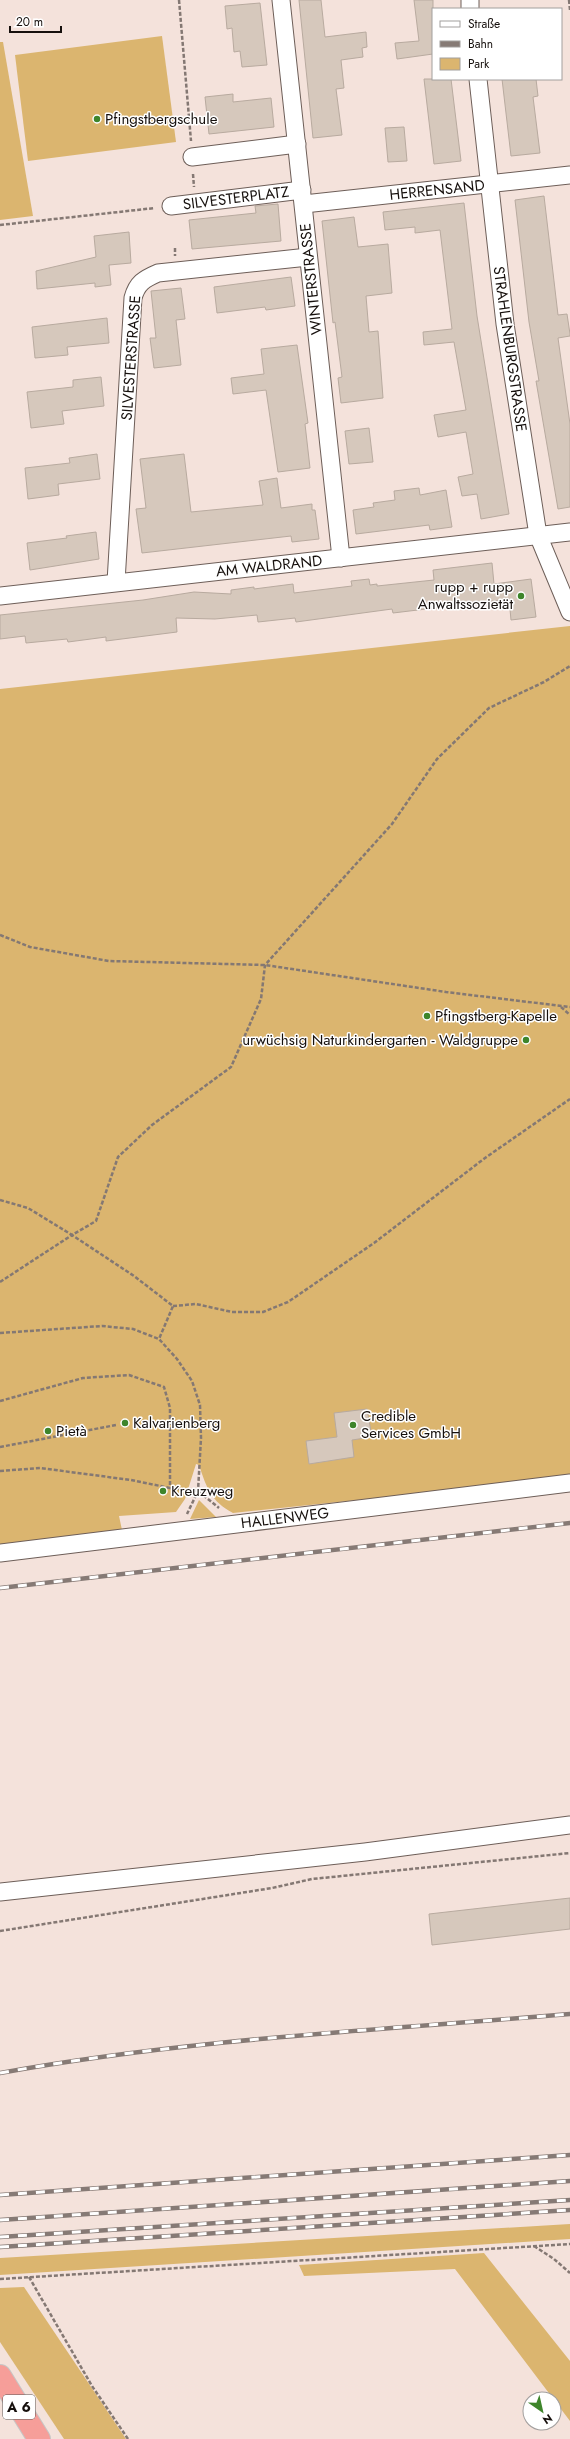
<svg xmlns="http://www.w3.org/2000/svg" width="570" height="2439" font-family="Jost,sans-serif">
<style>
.green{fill:#dbb56f}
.building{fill:#d6c8bc;stroke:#b8aa9f}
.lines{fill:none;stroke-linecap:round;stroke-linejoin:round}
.minor-casing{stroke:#6d5e58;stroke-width:19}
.highway-casing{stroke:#c7c6c5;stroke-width:24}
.path{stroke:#847873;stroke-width:2.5;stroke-dasharray:4 2;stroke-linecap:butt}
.minor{stroke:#fff;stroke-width:17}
.highway{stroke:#f69e99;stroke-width:22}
.rail-casing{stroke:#867a75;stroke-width:4.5}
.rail{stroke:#fff;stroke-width:3;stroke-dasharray:9;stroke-linecap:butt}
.poi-dot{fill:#3e852b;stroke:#fff;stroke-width:1.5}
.labels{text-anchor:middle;stroke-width:3;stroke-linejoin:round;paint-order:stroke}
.shield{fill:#fff;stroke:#5c5856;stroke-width:1}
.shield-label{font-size:14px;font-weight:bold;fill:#16100d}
.poi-label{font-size:15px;fill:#16100d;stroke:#fff;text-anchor:start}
.street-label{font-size:15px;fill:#16100d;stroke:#fff}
</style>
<rect width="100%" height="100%" fill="#f4e2db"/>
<!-- green -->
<g class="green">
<polygon points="162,36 176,142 28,161 15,55"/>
<polygon points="0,42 3,42 33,216 0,220"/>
<path d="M570 626V1478L233 1513C211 1501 207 1489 199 1465L196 1464 185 1499 176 1512 119 1516 122 1530 0 1546V689Z"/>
<polygon points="199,1500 216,1517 190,1519"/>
<polygon points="570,2224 570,2239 0,2275 0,2258"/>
<polygon points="484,2253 570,2361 570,2421 455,2269 304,2276 299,2265"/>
<polygon points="24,2287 126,2439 64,2439 0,2342 0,2288"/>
</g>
<!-- building -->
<g class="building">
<polygon points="299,0 321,0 325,37 366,32 367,47 362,48 363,57 341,60 344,88 336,89 342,135 313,138"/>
<polygon points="414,0 433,0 433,54 397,59 395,43 419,41"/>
<polygon points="260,3 267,65 242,67 240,51 234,52 232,28 227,29 225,6"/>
<polygon points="424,79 451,79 461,161 434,164"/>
<polygon points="502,79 536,79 538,96 533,97 540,153 511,156"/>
<polygon points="233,94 233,102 271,98 274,127 209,134 205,97"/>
<polygon points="404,127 407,161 388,162 385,128"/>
<polygon points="544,196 558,315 567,314 570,334 570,336 558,338 570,424 570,507 558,509 536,381 539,381 529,322 515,200"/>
<polygon points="464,203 477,316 509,514 481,519 477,494 462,496 458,477 473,474 466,432 438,437 434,415 466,410 454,342 424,345 423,332 452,329 440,230 415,233 415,227 385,230 383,212"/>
<polygon points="278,204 281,241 192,249 189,220 256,213 255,206"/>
<polygon points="354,217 358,247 388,244 392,293 366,296 369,332 378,331 383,398 341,403 338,378 342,377 335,322 333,323 322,221"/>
<polygon points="129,232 131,263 109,265 111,285 95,287 95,283 37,289 36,271 96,257 94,236"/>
<polygon points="291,277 295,306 266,310 265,307 217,313 214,287"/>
<polygon points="181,288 185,319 176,320 181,365 154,368 150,338 156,338 151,291"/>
<polygon points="107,318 109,343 67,347 68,355 35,358 32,327"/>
<polygon points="297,345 308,423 305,424 310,468 278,472 266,390 233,394 231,378 264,374 261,349"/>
<polygon points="101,377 104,406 62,411 64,424 31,428 27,392 73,387 73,380"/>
<polygon points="369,428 373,462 349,464 345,431"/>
<polygon points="97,454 100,479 58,484 59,495 28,499 25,468 70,463 69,458"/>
<polygon points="184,454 191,512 263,505 259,481 277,478 281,508 312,504 312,510 315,510 319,539 292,542 291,536 142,553 136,509 146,508 140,459"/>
<polygon points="419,488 420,495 446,490 452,527 430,530 429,525 356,534 353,510 374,507 373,503 395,500 394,491"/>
<polygon points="96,532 99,559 30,570 27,543 67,538 66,536"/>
<polygon points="492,563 494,584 531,579 536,617 511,620 509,599 393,613 392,609 296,622 295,618 258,622 257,615 215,619 176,618 177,632 106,641 106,637 68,642 67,639 26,643 25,636 0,639 0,615 143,600 194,592 231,594 231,590 254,587 254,589 293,584 294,593 352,586 351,581 369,579 370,585 377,584 377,586 434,580 433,570"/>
<polygon points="367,1409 372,1437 352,1440 354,1457 309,1464 306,1441 337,1437 334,1413"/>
<polygon points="570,1898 570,1929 432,1945 429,1914"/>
</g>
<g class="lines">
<defs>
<g id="minor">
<polyline points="281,0 341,558"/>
<polyline points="470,0 470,9"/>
<polyline points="478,79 505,324 538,535 570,612"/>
<polyline points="192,157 297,144"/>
<polyline points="304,204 570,175"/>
<polyline points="171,206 302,190"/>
<path d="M116 582 133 298C137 283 144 279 158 273L308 257"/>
<polyline points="0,596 570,532"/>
<polyline points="0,1553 570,1483"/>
<polyline points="0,1892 365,1852 570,1825"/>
</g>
<polyline id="highway" points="0,2376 39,2439"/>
</defs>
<!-- minor casing -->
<use href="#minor" class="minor-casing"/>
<!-- highway casing -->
<use href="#highway" class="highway-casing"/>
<!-- path -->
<g class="path">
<polyline points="179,0 191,141"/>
<polyline points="569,0 570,10"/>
<polyline points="193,174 194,187"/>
<polyline points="0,225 155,208"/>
<polyline points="175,248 175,256"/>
<polyline points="0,935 30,947 109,961 265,965 446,992 570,1007"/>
<polyline points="561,1007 570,1015"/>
<polyline points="0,1200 28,1208 72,1235 96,1221 118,1157 152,1125 231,1067 261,999 265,965 392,824 437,759 489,708 544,682 570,666"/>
<polyline points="0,1282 72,1235 134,1276 173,1306 159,1339"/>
<polyline points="173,1306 196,1304 232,1312 263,1312 288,1302 374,1243 485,1158 570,1099"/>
<polyline points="0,1333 102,1326 133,1329 159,1339 177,1359 192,1381 200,1405 201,1438 198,1491 187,1514"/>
<polyline points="0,1401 83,1378 129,1375 164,1387 170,1408 170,1488 198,1491 219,1508"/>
<polyline points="0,1447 116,1425"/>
<polyline points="0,1471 40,1468 131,1480 170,1488"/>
<polyline points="0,1931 272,1888 312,1879 570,1853"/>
<polyline points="534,2246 554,2259 570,2273"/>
<polyline points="29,2277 92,2386 128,2439"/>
<polyline points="0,2279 570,2244"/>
</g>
<!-- minor -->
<use href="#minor" class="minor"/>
<!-- highway -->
<use href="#highway" class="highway"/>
<defs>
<g id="rail">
<polyline points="0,1588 570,1523"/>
<path d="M0 2073C188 2039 380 2030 570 2014"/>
<polyline points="0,2195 570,2155"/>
<polyline points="0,2220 570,2181"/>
<polyline points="0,2237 570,2200"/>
<polyline points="0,2247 570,2210"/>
</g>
</defs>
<!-- rail casing -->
<use href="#rail" class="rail-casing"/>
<!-- rail -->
<use href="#rail" class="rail"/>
</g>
<!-- markers -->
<g class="poi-dot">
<circle cx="97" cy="119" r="4"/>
<circle cx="521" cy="596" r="4"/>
<circle cx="427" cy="1016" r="4"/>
<circle cx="526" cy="1040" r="4"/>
<circle cx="125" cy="1423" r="4"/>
<circle cx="353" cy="1425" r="4"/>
<circle cx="48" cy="1431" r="4"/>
<circle cx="163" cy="1491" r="4"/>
</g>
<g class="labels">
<!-- shield labels -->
<rect class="shield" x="3" y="2395" width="32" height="24" rx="3"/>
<g class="shield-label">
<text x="19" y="2412">A 6</text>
</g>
<!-- poi labels -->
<g class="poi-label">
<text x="105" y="124">Pfingstbergschule</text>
<text x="513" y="592" text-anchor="end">rupp + rupp<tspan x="513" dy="17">Anwaltssozietät</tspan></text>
<text x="435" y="1021">Pfingstberg-Kapelle</text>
<text x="518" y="1045" text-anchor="end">urwüchsig Naturkindergarten - Waldgruppe</text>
<text x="361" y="1421">Credible<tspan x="361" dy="17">Services GmbH</tspan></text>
<text x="133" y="1428">Kalvarienberg</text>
<text x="56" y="1436">Pietà</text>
<text x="171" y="1496">Kreuzweg</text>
</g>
<!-- street labels -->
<g class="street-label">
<text transform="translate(437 190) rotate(-6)" y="5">HERRENSAND</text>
<text transform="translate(236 198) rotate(-7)" y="5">SILVESTERPLATZ</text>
<text transform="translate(311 279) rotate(-96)" y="5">WINTERSTRASSE</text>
<text transform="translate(510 349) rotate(82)" y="5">STRAHLENBURGSTRASSE</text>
<text transform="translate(131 358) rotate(-86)" y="5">SILVESTERSTRASSE</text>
<text transform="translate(269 566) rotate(-6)" y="5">AM WALDRAND</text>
<text transform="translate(285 1518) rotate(-7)" y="5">HALLENWEG</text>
</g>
</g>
<!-- legend -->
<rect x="432" y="8" width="130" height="72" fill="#ffffff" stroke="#a29f9e"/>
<rect x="440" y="21" width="20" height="6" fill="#ffffff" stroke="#a29f9e"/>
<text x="468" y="28" font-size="12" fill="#16100d">Straße</text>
<rect x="440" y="41" width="20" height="6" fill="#867a75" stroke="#a29f9e"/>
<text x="468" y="48" font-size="12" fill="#16100d">Bahn</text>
<rect x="440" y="58" width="20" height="12" fill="#dbb56f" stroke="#a29f9e"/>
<text x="468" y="68" font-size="12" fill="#16100d">Park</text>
<!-- north arrow -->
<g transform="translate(542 2411) rotate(146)"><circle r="19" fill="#ffffff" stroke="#a29f9e"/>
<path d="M0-3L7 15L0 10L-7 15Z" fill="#3e852b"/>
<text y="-6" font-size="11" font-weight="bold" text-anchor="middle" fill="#16100d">N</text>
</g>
<!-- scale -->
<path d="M10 26v6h51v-6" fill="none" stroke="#16100d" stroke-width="2"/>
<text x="16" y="26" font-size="12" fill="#16100d" stroke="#ffffff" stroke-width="3" paint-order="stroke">20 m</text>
</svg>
